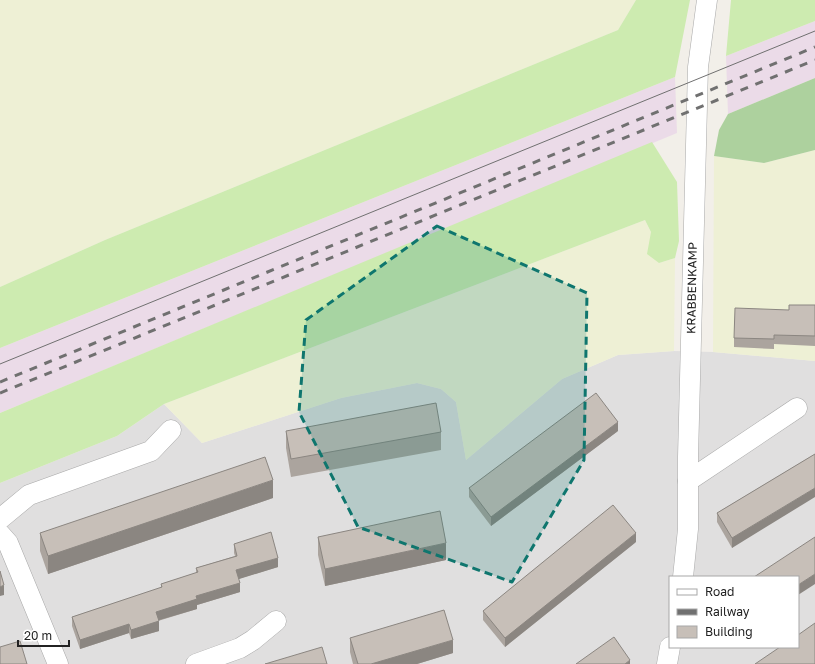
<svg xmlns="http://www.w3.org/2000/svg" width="815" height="664" font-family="'Golos Text',sans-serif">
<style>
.residential{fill:#e0dfdf;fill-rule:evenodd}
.industrial{fill:#ebdbe8}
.farmland{fill:#eef0d5}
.grass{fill:#cdebb0}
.forest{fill:#add19e}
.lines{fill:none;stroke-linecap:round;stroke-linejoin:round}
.minor-casing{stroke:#a9a9a9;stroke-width:21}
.minor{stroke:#fff;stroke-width:20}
.tram{stroke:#707070;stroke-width:1}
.rail{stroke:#707070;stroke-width:3;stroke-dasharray:8 8;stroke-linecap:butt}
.wall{fill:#aba49e}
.shaded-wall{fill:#8b8681}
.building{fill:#c7bfb8;stroke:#8b8681}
.marked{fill:#0f766e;fill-opacity:0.2;stroke:#0f766e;stroke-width:3;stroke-dasharray:8 5;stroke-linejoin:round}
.labels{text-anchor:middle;stroke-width:3.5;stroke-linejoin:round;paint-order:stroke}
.street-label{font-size:12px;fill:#222;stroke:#fff}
</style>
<rect width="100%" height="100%" fill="#f2efe9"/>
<!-- residential -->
<path class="residential" d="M674 351 713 352 815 361V664H0V483L117 436 164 404 202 443 341 398 417 383 441 389 456 402 466 460 562 379 618 355ZM670 577H798V647H670Z"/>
<!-- industrial -->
<g class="industrial">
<polygon points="815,21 815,78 728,114 726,56"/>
<polygon points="675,77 677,133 0,413 0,348"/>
</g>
<!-- farmland -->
<g class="farmland">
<polygon points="0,0 636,0 618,30 105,240 0,287"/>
<polygon points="815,150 815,361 713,352 714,156 764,163"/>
<polygon points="645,220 651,232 659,263 675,258 674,351 618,355 562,379 466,460 456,402 441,389 417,383 341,398 202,443 164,404"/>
</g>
<!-- grass -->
<g class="grass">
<polygon points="636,0 690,0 675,77 0,348 0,287 105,240 618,30"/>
<polygon points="731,0 815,0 815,21 726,56"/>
<polygon points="652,142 677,182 679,241 675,258 659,263 647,254 651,232 645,220 164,404 117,436 0,483 0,413"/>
</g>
<!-- forest -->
<polygon class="forest" points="815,78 815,150 764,163 714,156 719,130 728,114"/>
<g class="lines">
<defs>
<g id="minor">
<polyline points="688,481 797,408"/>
<polyline points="0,519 29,495 151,451 171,430"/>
<polyline points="0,534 8,543 58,664"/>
<polyline points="683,577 688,529 688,457 698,67 707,0"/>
<polyline points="196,664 240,648 253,640 276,621"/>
<polyline points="667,664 670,647"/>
</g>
</defs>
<!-- minor casing -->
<use href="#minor" class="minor-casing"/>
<!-- minor -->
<use href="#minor" class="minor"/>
<!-- tram -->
<polyline class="tram" points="0,364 815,31"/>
<!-- rail -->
<g class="rail">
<polyline points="0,382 815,47"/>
<polyline points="0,393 815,60"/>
</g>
</g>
<!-- wall -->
<g class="wall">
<polygon points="815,305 815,346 774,344 774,349 734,347 734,338 789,310"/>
<polygon points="286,431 441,432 441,450 291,477 286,448"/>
<polygon points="618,431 491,526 469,497 469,488"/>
<polygon points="815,454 732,548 717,522 717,513"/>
<polygon points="273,498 48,574 40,551 40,533"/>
<polygon points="318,537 446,560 325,586 318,555"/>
<polygon points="636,542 505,647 483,620 483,611"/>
<polygon points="234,544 278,567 238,579 240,592 197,605 197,609 158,621 159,631 131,639 129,633 80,649 72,626 72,617 161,588 161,584 196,573 196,568 235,556 234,553"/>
<polygon points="350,638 453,653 417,664 353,664 350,652"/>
</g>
<!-- shaded-wall -->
<g class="shaded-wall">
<polygon points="618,422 618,431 491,526 491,517"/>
<polygon points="273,480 273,498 48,574 48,556"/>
<polygon points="815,488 815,497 732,548 732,538"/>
<polygon points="636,533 636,542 505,647 505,638"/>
<polygon points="446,543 446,560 325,586 325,569"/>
<polygon points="278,558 278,567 236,580 236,570"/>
<polygon points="815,574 815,584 798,595 798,585"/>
<polygon points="240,583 240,592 197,605 197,609 156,621 156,612 196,596"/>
<polygon points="4,585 4,595 0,596 0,587"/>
<polygon points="159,621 159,631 131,639 131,630"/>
<polygon points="129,624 129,633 80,649 80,640"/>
<polygon points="453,640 453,653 417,664 371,664"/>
<polygon points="630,660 630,664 625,664"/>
</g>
<!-- building -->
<g class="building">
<polygon points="789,305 815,305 815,336 774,335 774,339 734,338 735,308 789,310"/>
<polygon points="596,393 618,422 491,517 469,488"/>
<polygon points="436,403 441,432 291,459 286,431"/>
<polygon points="815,454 815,488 732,538 717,513"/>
<polygon points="265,457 273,480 48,556 40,533"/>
<polygon points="613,505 636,533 505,638 483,611"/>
<polygon points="440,511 446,543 325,569 318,537"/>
<polygon points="271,532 278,558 236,570 240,583 196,596 197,599 156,612 159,621 131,630 129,624 80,640 72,617 162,587 161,584 198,572 196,568 237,556 234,544"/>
<polygon points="815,537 815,574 798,585 798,577 754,577"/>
<polygon points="0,571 4,585 0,587"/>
<polygon points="444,610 453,640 371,664 358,664 350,638"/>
<polygon points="815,623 815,664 755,664 780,647 798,647 798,635"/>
<polygon points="614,637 630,660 625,664 576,664"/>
<polygon points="20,641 27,664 0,664 0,647"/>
<polygon points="322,647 327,664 265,664"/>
</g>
<!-- marked area -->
<path class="marked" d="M437 226 587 293 584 460 512 582 358 527 299 412 306 320Z"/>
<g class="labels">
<!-- street labels -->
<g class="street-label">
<text transform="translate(692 288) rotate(-89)" y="4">KRABBENKAMP</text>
</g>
</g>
<!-- legend -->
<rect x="669" y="576" width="130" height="72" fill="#ffffff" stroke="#a7a7a7"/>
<rect x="677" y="589" width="20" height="6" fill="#ffffff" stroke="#a7a7a7"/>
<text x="705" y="596" font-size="12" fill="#222222">Road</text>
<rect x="677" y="609" width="20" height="6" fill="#707070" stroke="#a7a7a7"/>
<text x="705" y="616" font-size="12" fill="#222222">Railway</text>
<rect x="677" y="626" width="20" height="12" fill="#c7bfb8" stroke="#a7a7a7"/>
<text x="705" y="636" font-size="12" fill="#222222">Building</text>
<!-- scale -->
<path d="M18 640v6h51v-6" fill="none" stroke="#222222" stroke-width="2"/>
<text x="24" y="640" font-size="12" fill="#222222" stroke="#ffffff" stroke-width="3" paint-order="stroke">20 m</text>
</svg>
